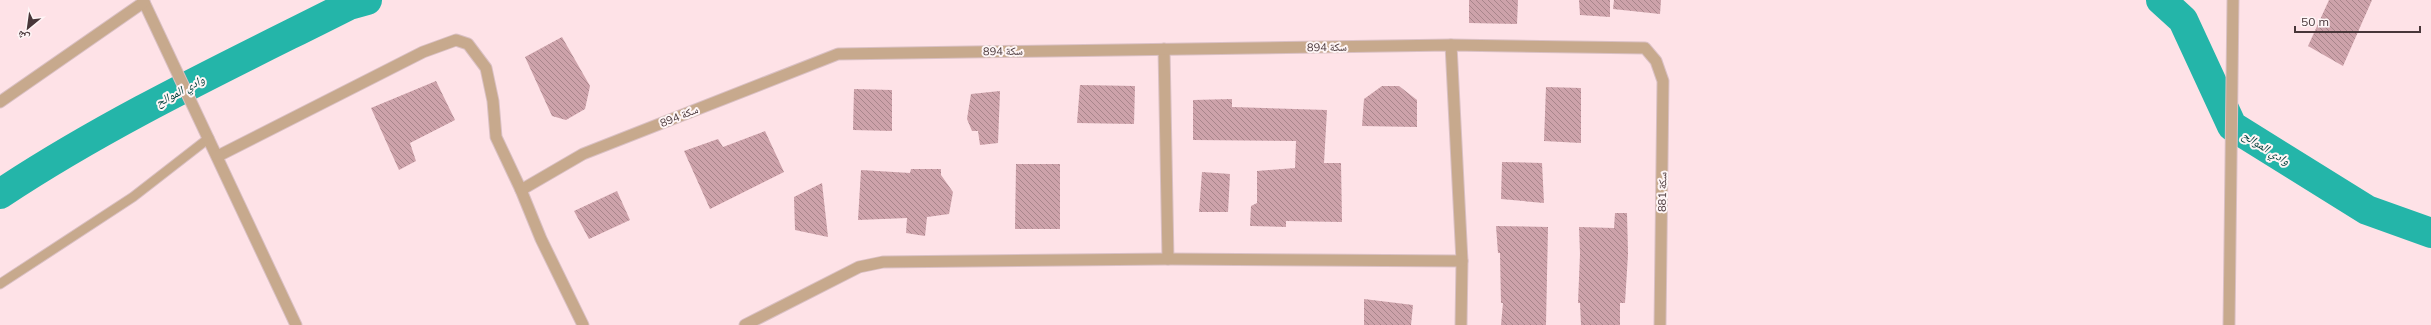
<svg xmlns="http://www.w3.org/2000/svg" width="2431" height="325" font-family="Mulish,'Noto Naskh Arabic',sans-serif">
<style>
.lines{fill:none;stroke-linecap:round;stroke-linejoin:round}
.river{stroke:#24b5a9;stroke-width:30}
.building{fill:url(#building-back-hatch)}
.service-casing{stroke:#dac0c4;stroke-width:11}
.minor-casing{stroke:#dac0c4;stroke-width:13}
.service{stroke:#c7a98d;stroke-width:9}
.minor{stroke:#c7a98d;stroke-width:11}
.labels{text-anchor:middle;stroke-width:4;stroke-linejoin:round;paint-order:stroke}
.street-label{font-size:11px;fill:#483639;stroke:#fef5f6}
.water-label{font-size:12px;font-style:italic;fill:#00403b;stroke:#fef5f6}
</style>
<defs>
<pattern id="building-back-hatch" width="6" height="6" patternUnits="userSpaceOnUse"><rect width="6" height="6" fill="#cda2aa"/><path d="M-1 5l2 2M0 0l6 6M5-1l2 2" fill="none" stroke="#a8858b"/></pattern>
</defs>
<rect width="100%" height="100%" fill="#fee2e7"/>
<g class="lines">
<!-- river -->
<g class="river">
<polyline points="2161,0 2183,20 2232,126 2367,210 2431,233"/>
<path d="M0 194C110 121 232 64 349 5L367 0"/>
</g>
</g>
<!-- building -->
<g class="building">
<polygon points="1469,0 1518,0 1517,24 1469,23"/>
<polygon points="1579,0 1610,0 1610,17 1580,15"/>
<polygon points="1614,0 1661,0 1660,14 1613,9"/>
<polygon points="2329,0 2372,0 2343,66 2308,46"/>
<polygon points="562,37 590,86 585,109 566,120 552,116 525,57"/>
<polygon points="436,81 455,120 410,143 416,161 399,170 371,108"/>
<polygon points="1080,85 1135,86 1134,124 1077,123"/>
<polygon points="1382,86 1399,86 1417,100 1417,127 1362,126 1364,99"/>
<polygon points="1546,87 1581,88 1581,143 1544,141"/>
<polygon points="854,89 892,90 892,131 853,130"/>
<polygon points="1000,91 998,143 980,145 978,131 972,131 967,119 971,94"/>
<polygon points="1232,99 1232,107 1327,110 1324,163 1341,163 1342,222 1286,221 1286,227 1250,226 1251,206 1257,203 1257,171 1295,168 1296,141 1193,140 1193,100"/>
<polygon points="765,131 784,172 710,209 684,151 718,139 723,147"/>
<polygon points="1502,162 1542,163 1544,203 1501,199"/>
<polygon points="1016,164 1060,164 1060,229 1015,229"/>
<polygon points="911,169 941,169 941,175 953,192 949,214 927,217 925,236 906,233 907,218 858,220 861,170 910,173"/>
<polygon points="1202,172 1230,174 1228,212 1199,212"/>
<polygon points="822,183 828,237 795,230 794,197"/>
<polygon points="617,191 630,220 589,239 574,211"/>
<polygon points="1615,213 1627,213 1628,254 1625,303 1620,303 1620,325 1581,325 1580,303 1578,303 1580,254 1579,227 1614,228"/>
<polygon points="1496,226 1548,227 1546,325 1501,325 1503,303 1501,303 1500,253 1498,253"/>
<polygon points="1364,299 1413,305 1411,325 1364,325"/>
</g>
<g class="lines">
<defs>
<polyline id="service" points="0,284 133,197 209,138"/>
<g id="minor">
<polyline points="143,0 296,325"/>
<polyline points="1451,45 1462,261 1461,325"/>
<polyline points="1164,49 1168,259"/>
<polyline points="0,102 144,2"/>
<polyline points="218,156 423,52 456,40 468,44 486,68 493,101 496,137 521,190"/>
<polyline points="583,325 541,239 521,190 583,154 838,54 1451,45 1645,48 1656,61 1663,81 1660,325"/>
<polyline points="745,325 859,267 883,262 1168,259 1462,261"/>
<polyline points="2229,325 2233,0"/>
</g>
</defs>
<!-- service casing -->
<use href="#service" class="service-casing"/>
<!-- minor casing -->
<use href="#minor" class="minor-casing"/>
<!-- service -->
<use href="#service" class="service"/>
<!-- minor -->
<use href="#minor" class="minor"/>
</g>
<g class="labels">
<!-- street labels -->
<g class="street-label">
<text transform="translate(1327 47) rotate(-1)" y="4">سكة 894</text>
<text transform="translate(1003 51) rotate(-1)" y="4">سكة 894</text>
<text transform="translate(679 116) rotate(-22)" y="4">سكة 894</text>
<text transform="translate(1662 192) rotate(-89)" y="4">سكة 881</text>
</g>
<!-- water labels -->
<g class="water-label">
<text transform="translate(180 91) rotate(-28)" y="4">وادي الموالح</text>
<text transform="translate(2266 148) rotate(32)" y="4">وادي الموالح</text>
</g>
</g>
<!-- north arrow -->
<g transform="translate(28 28) rotate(209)" stroke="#fef5f6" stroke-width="3" paint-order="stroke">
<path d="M0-3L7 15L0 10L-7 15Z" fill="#483639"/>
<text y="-6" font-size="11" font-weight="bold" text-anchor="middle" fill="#483639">ش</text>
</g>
<!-- scale -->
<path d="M2295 26v6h125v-6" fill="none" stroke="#483639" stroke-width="2"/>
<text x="2301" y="26" font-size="12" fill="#483639" stroke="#fef5f6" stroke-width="3" paint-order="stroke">50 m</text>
</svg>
